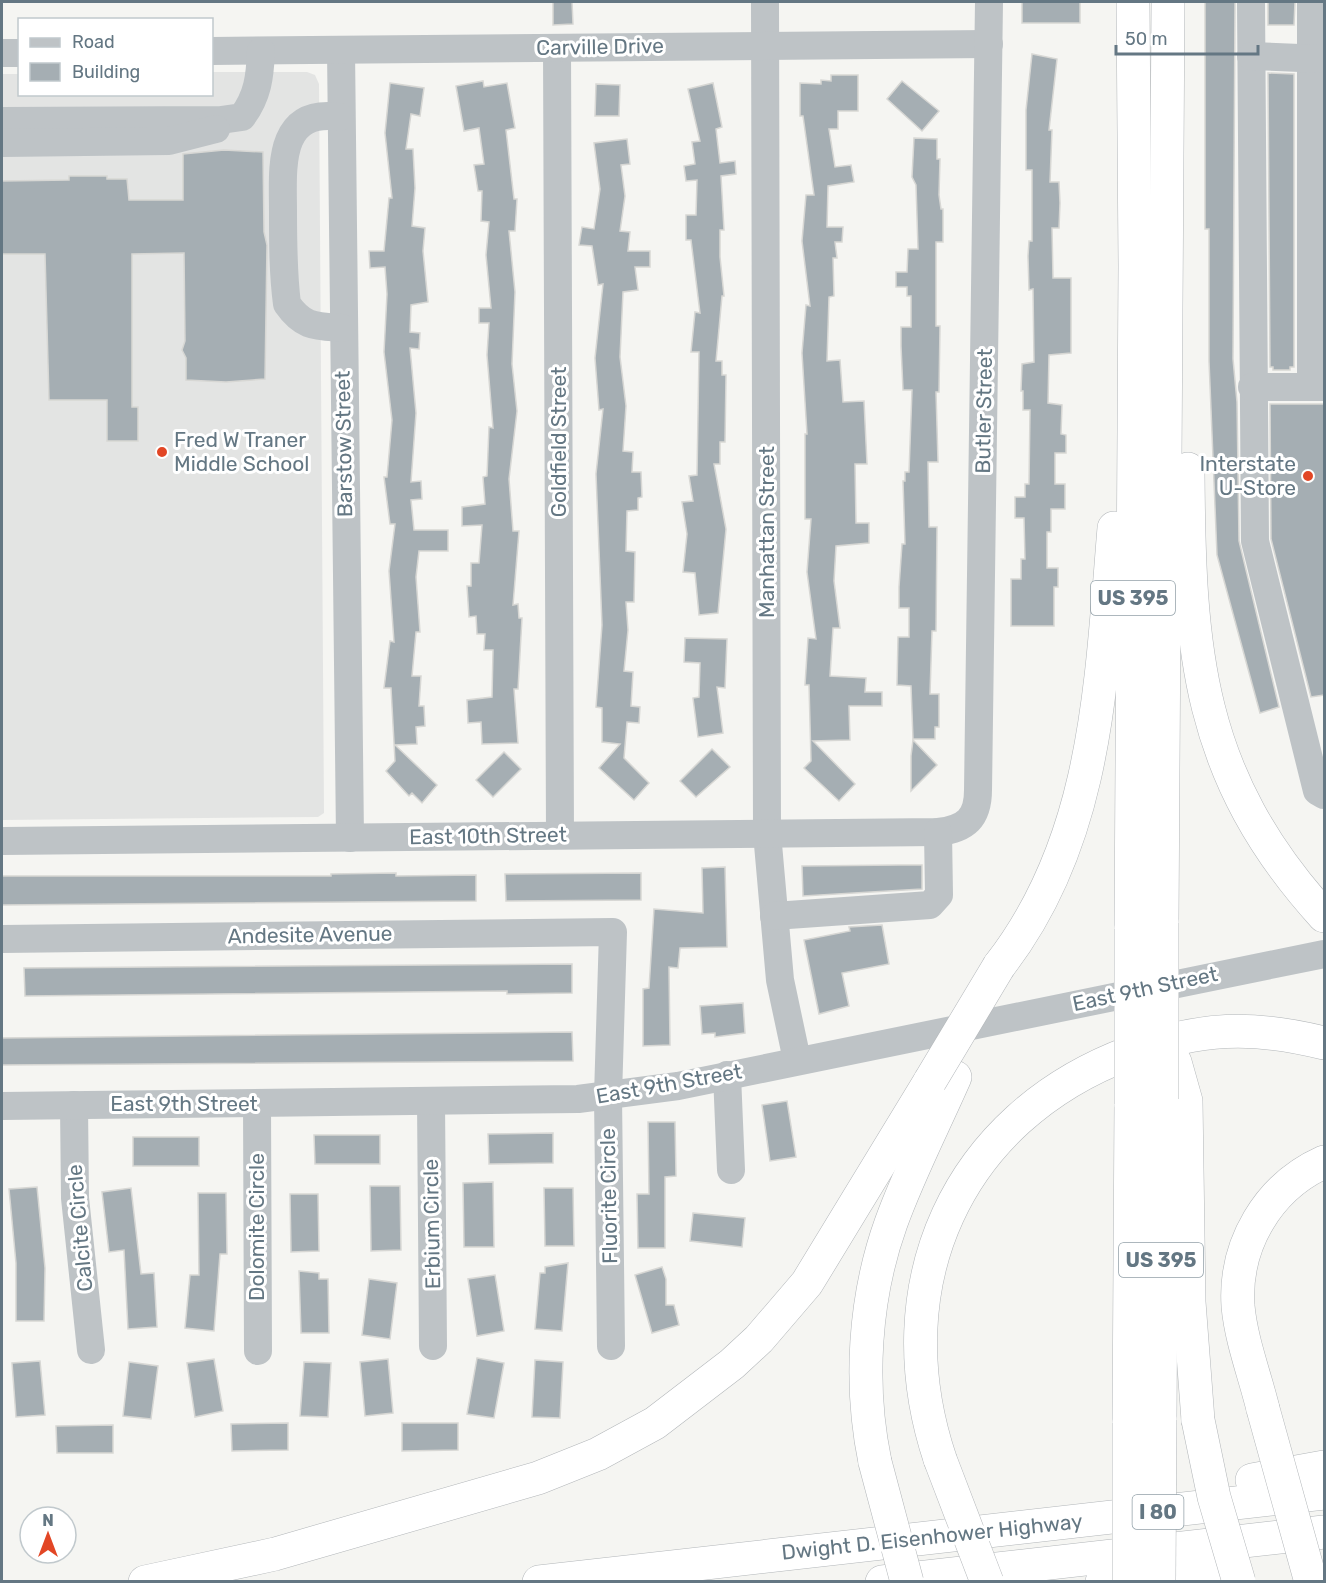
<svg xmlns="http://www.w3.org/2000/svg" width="1326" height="1583" font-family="Rubik,sans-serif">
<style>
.built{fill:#e3e4e3}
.building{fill:#a5aeb3;stroke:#d7d7d4;stroke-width:1.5}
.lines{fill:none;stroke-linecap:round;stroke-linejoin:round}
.highway-casing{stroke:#b2b6b9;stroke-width:34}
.minor{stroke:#bec3c6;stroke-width:28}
.highway{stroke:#fff;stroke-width:33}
.highway-bridge-casing{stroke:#b2b6b9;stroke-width:34;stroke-linecap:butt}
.highway-bridge{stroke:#fff;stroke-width:33}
.poi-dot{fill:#e24625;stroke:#fff;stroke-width:2}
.labels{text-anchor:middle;stroke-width:6;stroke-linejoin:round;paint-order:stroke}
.shield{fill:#fff;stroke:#92a0a8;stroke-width:1.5}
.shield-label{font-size:20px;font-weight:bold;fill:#647783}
.street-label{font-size:21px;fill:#647783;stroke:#fff}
.poi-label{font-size:21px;fill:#647783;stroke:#fff;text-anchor:start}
</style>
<rect width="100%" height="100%" fill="#f5f5f2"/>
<!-- built -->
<polygon class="built" points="212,72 307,72 315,75 319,84 324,813 318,817 2,820 2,74 19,74 20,94 212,94"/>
<!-- building -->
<g class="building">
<polygon points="553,2 572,2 573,24 553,25"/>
<rect x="1022" y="2" width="58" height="21"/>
<polygon points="1205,2 1235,2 1233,359 1237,402 1239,541 1279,707 1260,713 1217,555 1209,361 1209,229 1205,229"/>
<polygon points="1268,2 1295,2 1294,25 1268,25"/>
<polygon points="1032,54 1057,59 1049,130 1052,130 1050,182 1059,182 1060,203 1059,228 1052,228 1053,278 1071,278 1071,353 1049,355 1048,403 1062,405 1061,434 1066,435 1066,453 1055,453 1055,484 1065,484 1065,509 1051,509 1051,532 1047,532 1047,568 1058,568 1058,587 1054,587 1054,626 1011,626 1011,579 1021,579 1021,559 1025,559 1024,518 1015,518 1015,497 1025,497 1025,484 1029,484 1030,410 1023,410 1023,391 1021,391 1022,364 1034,362 1033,289 1029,290 1028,256 1029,241 1032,241 1032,170 1026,170 1026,110"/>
<polygon points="1268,73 1294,74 1294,367 1290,367 1290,370 1273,370 1273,367 1270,367"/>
<polygon points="831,75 858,75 858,111 838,111 838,129 829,129 835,167 851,165 854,182 828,186 827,227 843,227 842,242 835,242 837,258 833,258 834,296 829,297 827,361 840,360 843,402 864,401 867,464 855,464 856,523 869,523 869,543 836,546 834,581 840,628 833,628 830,676 866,678 865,692 882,692 882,706 849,706 850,740 813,741 855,784 839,801 804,768 811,761 809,685 805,685 808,638 816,639 807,572 811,519 805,519 805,434 807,434 802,353 806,305 810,306 802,241 806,195 814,195 803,116 800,116 800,83 821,84 821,80 831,81"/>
<polygon points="483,81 484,87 507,83 515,128 506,130 514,199 517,199 515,231 509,231 515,292 512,364 517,411 509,479 513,531 519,531 513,605 518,604 519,618 522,618 518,689 514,689 518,743 482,744 481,722 468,723 467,700 492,697 493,650 484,650 485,634 477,634 476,616 469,617 467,586 471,586 471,563 479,563 482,525 462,526 462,507 485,504 483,477 487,476 489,427 493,428 487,355 489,323 479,323 479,308 491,308 486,255 489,222 481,221 482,191 478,191 474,165 484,164 479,128 464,131 456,86"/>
<polygon points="902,81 939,111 922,131 887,99"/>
<polygon points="390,83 424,88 420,116 411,114 406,149 413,149 415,188 412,226 425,228 423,251 428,302 411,305 410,332 420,333 419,349 410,348 416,413 411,482 421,481 422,499 411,500 414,530 448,530 448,551 419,551 416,577 420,632 416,632 412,676 421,676 419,706 424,706 425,726 416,727 417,744 395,745 437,785 422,803 412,793 409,796 386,771 395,761 391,688 384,688 390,641 394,642 389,571 395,524 390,524 384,477 387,477 392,420 384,352 387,294 385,267 370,268 369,251 384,251 389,198 392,198 385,133"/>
<polygon points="713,83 722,127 716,129 720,163 735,161 736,174 721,176 724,230 720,230 720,257 724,296 722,296 716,361 722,361 722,375 726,375 725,442 720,442 720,464 714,464 726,529 718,613 699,615 695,573 683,572 687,534 682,502 693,501 689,476 697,475 699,352 691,352 695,312 700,313 691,240 686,240 686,215 696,215 697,180 686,181 684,166 695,164 692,142 700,141 688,89"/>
<polygon points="596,84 620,85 619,116 595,116"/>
<polygon points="914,138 937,139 937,159 940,159 939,195 941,209 943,209 943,242 936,242 936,326 940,326 939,392 936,392 938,462 928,462 929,527 937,527 936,631 932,631 930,694 939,694 939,727 935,727 935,739 913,739 911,686 897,685 898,637 909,637 909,608 899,608 899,587 902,544 905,544 903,481 905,481 905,472 909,472 912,390 903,390 901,346 901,327 911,327 911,296 907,296 907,287 896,287 896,272 907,272 908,249 918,249 916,185 912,177"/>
<polygon points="627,139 630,164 621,165 625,196 620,231 630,232 628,251 650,251 650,267 635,267 638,290 623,292 620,357 626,406 623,451 633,452 632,472 641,472 642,497 638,498 638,510 627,511 626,551 635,552 634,602 626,602 628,630 624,671 633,672 631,706 640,707 639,723 627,722 624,758 649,783 634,800 599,768 620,744 602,742 602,708 596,707 602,625 596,474 603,409 599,410 595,358 603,284 598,285 592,246 579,245 582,227 594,229 600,189 594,143"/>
<polygon points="224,150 263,152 264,232 267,245 265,379 226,382 186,380 186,358 182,350 185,341 184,253 132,254 132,407 138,407 138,441 107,441 107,400 49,400 45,254 2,254 2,181 69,180 69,176 107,176 107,179 127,179 129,200 183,200 183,154"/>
<polygon points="1324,404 1324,695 1311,697 1271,539 1270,404"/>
<polygon points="685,638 727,639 725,688 717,687 723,733 698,737 693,698 699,697 700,663 684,662"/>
<polygon points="913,740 937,765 911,791 911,756"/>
<polygon points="712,749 730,767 696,797 680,781"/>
<polygon points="504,752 521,769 493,797 476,780"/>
<polygon points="900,865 922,865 922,889 803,896 802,866"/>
<polygon points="725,867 727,947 680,948 678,968 669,967 670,1045 643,1046 643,989 649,988 654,909 703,913 702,868"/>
<polygon points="396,873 396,876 476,875 476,901 2,905 2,876 331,876 331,874"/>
<polygon points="641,873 641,900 506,901 505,874"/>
<polygon points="882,925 889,964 842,973 849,1006 819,1014 804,940 850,931 849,927"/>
<polygon points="572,964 572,993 507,994 507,991 25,996 24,968"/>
<polygon points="743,1003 745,1033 715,1037 715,1033 702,1034 700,1006"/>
<polygon points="572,1032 573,1061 2,1065 2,1038"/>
<polygon points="787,1101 796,1157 770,1161 762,1105"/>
<polygon points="648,1122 675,1122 676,1176 665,1177 665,1248 638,1248 637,1194 649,1194"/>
<polygon points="553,1133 553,1163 489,1164 488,1134"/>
<polygon points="314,1135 380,1135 380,1164 315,1164"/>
<rect x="133" y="1137" width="66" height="29"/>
<polygon points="493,1182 494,1247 464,1247 463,1183"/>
<polygon points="370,1186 400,1186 401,1250 371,1251"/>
<polygon points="37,1187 45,1268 44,1321 16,1321 16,1263 9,1189"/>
<polygon points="131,1188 141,1274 154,1273 157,1327 128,1329 124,1250 109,1252 102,1192"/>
<polygon points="544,1188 573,1188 574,1246 545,1246"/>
<polygon points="198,1193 226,1193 227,1254 220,1254 214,1331 185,1328 190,1275 199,1275"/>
<polygon points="290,1194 318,1194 319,1251 291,1252"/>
<polygon points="693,1213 745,1218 742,1247 690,1241"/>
<polygon points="568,1263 562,1331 535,1329 540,1273 545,1273 545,1267"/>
<polygon points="662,1267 666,1279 666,1305 674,1305 679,1325 652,1333 635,1275"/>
<polygon points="299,1271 319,1273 319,1279 328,1279 329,1333 301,1333"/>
<polygon points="495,1275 504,1331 477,1336 468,1279"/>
<polygon points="369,1279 397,1283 390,1339 362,1335"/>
<polygon points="477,1358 504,1363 494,1418 467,1414"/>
<polygon points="214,1359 223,1411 195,1417 187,1363"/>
<polygon points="388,1359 393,1413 365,1416 360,1362"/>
<polygon points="535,1360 563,1362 560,1418 532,1417"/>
<polygon points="40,1361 45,1415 16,1417 12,1363"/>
<polygon points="129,1362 158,1366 151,1419 123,1416"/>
<polygon points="304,1362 331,1363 328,1417 300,1416"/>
<polygon points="288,1423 288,1450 232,1451 231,1424"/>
<polygon points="402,1423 458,1423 458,1450 402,1451"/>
<polygon points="113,1425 113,1453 57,1453 56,1426"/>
</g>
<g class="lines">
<defs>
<g id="highway">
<path d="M1188 469C1189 650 1196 775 1324 916"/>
<polyline points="1162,923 1168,2"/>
<polyline points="1131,929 1135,266 1133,2"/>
<path d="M999 966C1098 839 1101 682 1114 528"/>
<polyline points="1175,1062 1186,1101 1189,1302 1198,1420"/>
<path d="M1263 1409C1255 1376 1241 1340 1238 1306 1234 1245 1268 1187 1324 1162"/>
<polyline points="1160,1420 1162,1099"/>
<polyline points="1129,1423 1131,1104"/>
<path d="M940 1459C882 1285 956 1118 1129 1053 1200 1027 1252 1025 1324 1043"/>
<path d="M875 1462C859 1385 864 1298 891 1223 909 1173 934 1125 955 1077"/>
<polyline points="1252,1480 1324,1467"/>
<polyline points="145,1582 275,1554 538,1478 598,1454 655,1423 732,1364 759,1339 807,1283 930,1081"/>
<polyline points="539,1582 1324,1493"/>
<polyline points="882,1582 1324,1532"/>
<polyline points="1102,1582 1222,1566"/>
</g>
</defs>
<!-- highway casing -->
<use href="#highway" class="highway-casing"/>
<!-- minor -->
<g class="minor">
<polyline points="765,2 767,833 780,980 797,1060"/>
<polyline points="1251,2 1255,541 1317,791 1324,795"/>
<polyline points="1311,2 1311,387"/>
<polyline points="557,48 560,835"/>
<polyline points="341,50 350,838"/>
<polyline points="212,51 989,44"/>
<polyline points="2,53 20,53"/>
<polyline points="1251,56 1324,59"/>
<path d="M340 117C276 108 283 169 283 212 283 243 283 273 287 304 303 327 315 326 342 328"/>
<path d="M2 121 221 120 242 117C258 96 260 76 261 51"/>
<polyline points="2,143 169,141 216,129"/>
<polyline points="1252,387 1324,387"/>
<path d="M2 841 938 832C966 829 978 818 978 790L989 2"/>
<polyline points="774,916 930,905 939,895 938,832"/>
<polyline points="2,939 613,932 608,1096 611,1346"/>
<polyline points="727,1075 731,1170"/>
<polyline points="431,1101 433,1346"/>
<polyline points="257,1104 258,1351"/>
<polyline points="74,1105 75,1198 91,1350"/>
<polyline points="2,1106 578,1099 678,1086 1324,954"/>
</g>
<!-- highway -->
<use href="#highway" class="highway"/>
<defs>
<g id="highway-bridge">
<polyline points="1131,929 1131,1104"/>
<polyline points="930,1081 999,966"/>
<polyline points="1162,1099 1162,923"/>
<polyline points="1263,1409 1311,1582"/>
<polyline points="1198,1420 1214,1497 1239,1582"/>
<polyline points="940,1459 987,1582"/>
<polyline points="875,1462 907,1582"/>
<polyline points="1129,1582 1129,1423"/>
<polyline points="1159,1582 1160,1420"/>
</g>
</defs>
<!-- highway-bridge casing -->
<use href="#highway-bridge" class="highway-bridge-casing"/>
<!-- highway-bridge -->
<use href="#highway-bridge" class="highway-bridge"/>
</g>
<!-- markers -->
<g class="poi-dot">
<circle cx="162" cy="452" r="6"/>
<circle cx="1308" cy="476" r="6"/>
</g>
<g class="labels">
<!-- shield labels -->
<g class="shield">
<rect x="1091" y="581" width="84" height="34" rx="4.5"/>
<rect x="1119" y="1243" width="84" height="34" rx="4.5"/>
<rect x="1132.5" y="1495" width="51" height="34" rx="4.5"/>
</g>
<g class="shield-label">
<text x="1133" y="605">US 395</text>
<text x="1161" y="1267">US 395</text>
<text x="1158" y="1519">I 80</text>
</g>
<!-- street labels -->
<g class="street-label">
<text transform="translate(600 47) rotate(-1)" y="7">Carville Drive</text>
<text transform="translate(984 411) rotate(-89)" y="7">Butler Street</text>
<text transform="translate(559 442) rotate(-90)" y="7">Goldfield Street</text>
<text transform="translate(344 444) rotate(-91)" y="7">Barstow Street</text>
<text transform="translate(767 532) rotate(-90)" y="7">Manhattan Street</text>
<text transform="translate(488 836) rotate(-1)" y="7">East 10th Street</text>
<text transform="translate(310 935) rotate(-1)" y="7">Andesite Avenue</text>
<text transform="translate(1145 989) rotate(-12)" y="7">East 9th Street</text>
<text transform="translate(669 1084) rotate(-10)" y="7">East 9th Street</text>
<text x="184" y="1111">East 9th Street</text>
<text transform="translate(609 1196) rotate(-91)" y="7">Fluorite Circle</text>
<text transform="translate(432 1224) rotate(-91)" y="7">Erbium Circle</text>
<text transform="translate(257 1227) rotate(-90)" y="7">Dolomite Circle</text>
<text transform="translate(80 1228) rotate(-95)" y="7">Calcite Circle</text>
<text transform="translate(932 1537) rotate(-6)" y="7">Dwight D. Eisenhower Highway</text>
</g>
<!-- poi labels -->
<g class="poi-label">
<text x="174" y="447">Fred W Traner<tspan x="174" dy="24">Middle School</tspan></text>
<text x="1296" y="471" text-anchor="end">Interstate<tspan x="1296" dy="24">U-Store</tspan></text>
</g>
</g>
<!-- border -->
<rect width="1326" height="1583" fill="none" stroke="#647783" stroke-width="6"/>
<!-- legend -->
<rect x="18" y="18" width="195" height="78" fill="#ffffff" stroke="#c1c9cd" stroke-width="1.5"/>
<rect x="30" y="38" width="30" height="9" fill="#bec3c6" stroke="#c1c9cd" stroke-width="1.5"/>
<text x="72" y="48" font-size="18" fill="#647783">Road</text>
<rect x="30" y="63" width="30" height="18" fill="#a5aeb3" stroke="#c1c9cd" stroke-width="1.5"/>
<text x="72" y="78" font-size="18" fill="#647783">Building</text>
<!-- north arrow -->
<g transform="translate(48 1535)"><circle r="28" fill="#ffffff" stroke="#c1c9cd" stroke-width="1.5"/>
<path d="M0-4.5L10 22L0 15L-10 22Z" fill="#e24625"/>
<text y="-9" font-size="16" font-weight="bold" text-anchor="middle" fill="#647783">N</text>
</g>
<!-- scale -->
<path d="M1116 45v9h142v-9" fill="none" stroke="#647783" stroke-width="3"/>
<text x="1125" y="45" font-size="18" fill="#647783" stroke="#ffffff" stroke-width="4.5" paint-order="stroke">50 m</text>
</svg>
